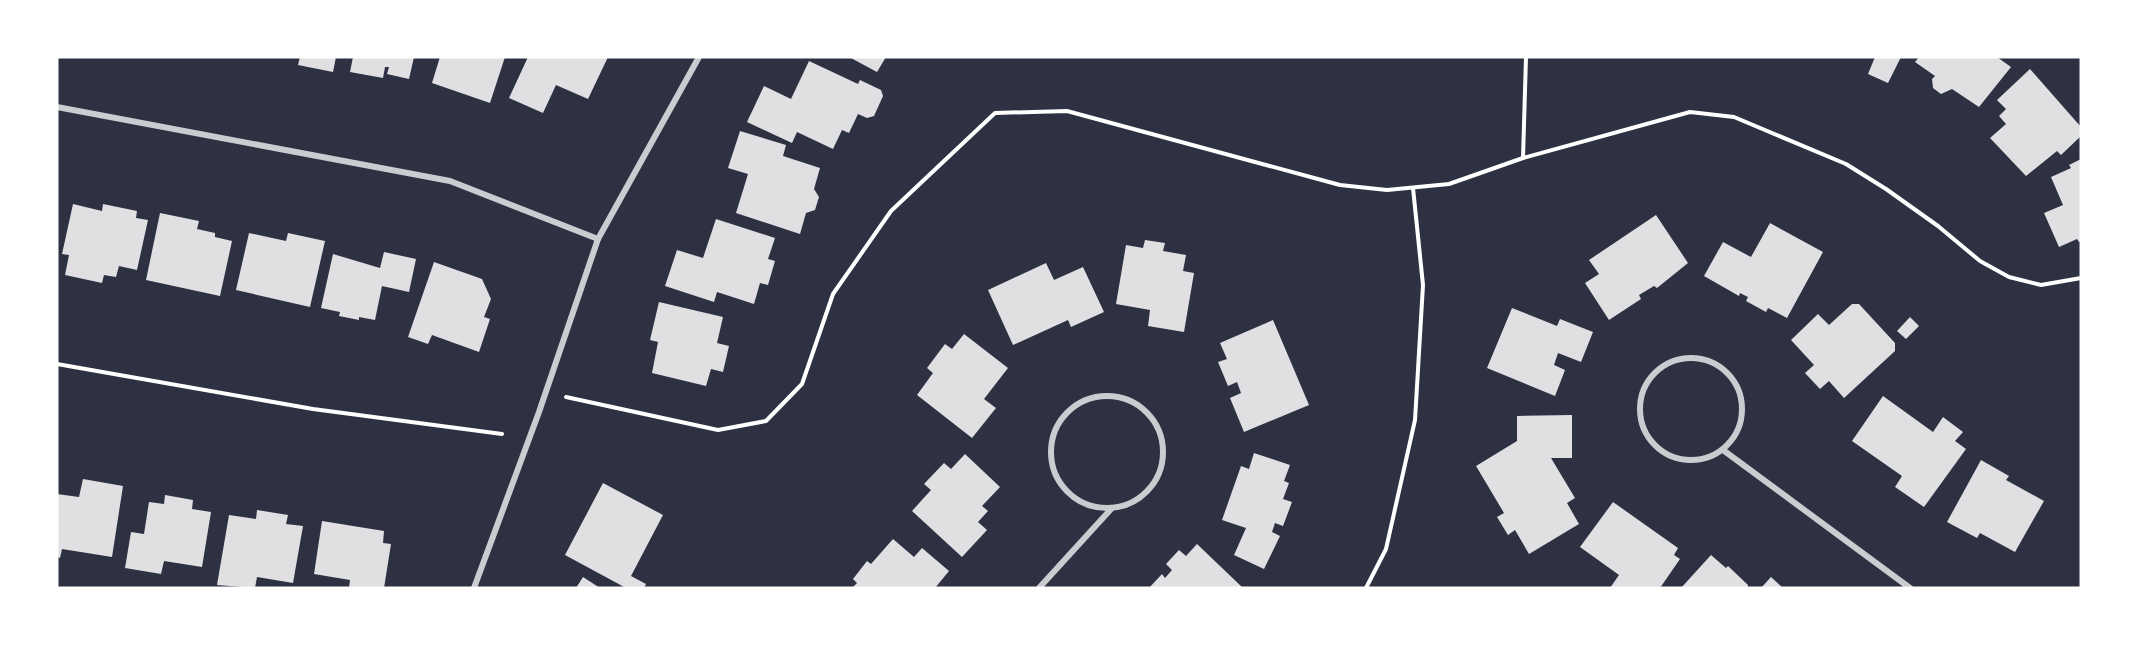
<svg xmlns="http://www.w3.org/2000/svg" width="2138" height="645" font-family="Ubuntu,sans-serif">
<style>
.building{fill:#e0e0e3}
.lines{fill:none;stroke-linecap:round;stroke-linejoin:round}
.path{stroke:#fff;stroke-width:4}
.minor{stroke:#caccd0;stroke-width:6}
</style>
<rect width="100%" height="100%" fill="#2d3142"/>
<!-- building -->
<g class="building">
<polygon points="300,57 336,57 333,72 298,65"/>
<polygon points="353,57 414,57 409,79 387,74 389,67 385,67 383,78 350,72"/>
<polygon points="440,57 505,57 490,103 432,83"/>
<polygon points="528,57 608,57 588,99 556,85 543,113 509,98"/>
<polygon points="849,57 886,57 877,72"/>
<polygon points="1875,57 1901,57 1888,83 1868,74"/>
<polygon points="1919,57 1997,57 2011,67 1979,107 1952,89 1941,94 1933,88 1932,79 1935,76 1915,62"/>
<polygon points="809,61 858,84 860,80 881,90 883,96 874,116 867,118 858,114 849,133 842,130 833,149 797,132 792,143 747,122 764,86 791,99"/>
<polygon points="2030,69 2081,127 2081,136 2061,155 2057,151 2026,176 1990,138 2006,124 1999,116 2006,109 1997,100"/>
<polygon points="740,131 786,145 783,156 820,168 814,189 819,197 815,210 806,213 800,234 736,213 748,174 728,168"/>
<polygon points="2081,159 2081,241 2079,242 2077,239 2059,247 2044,213 2063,205 2051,177 2071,168 2069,165"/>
<polygon points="73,204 102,211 103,204 137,211 136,218 148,220 137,270 119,266 116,277 104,275 102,283 65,275 69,255 62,254"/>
<polygon points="160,213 199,221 197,229 215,233 215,237 232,241 220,296 146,280"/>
<polygon points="1656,215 1688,263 1657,288 1654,286 1639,295 1641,299 1609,320 1585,283 1599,274 1589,260"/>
<polygon points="716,219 775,238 768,259 775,261 768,285 760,283 754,304 717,292 714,302 665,286 677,250 703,258"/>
<polygon points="1770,223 1823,252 1787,318 1768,308 1766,312 1746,301 1748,297 1740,293 1739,296 1704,276 1723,242 1751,257"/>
<polygon points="249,233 286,241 288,233 325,241 310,307 236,290"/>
<polygon points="1145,240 1165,243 1163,251 1186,255 1183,271 1194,273 1184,332 1148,326 1150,310 1116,304 1126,245 1143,248"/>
<polygon points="384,252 416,259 409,292 382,286 375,320 359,317 359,320 339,316 340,312 321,308 333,254 380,268"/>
<polygon points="434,262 482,279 491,299 484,317 490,319 479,352 432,335 428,344 408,337"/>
<polygon points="1046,263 1054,280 1083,267 1104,312 1071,327 1068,320 1013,345 988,290"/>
<polygon points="659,302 723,317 717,343 729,346 723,372 711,369 706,386 652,373 658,342 650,340"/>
<polygon points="1852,304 1859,304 1895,343 1895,351 1844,398 1829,381 1820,389 1805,373 1814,365 1791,340 1818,314 1829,325"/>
<polygon points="1512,308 1557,326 1560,319 1593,332 1581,362 1558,353 1554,365 1565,370 1555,396 1487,368"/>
<polygon points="1910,317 1919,326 1906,339 1897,331"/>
<polygon points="1273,320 1309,405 1244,432 1230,398 1241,393 1237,382 1228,386 1218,362 1227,359 1220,343"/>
<polygon points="964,334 1008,368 984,399 996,408 972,438 917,395 933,373 927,368 945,344 952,349"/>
<polygon points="1883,396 1933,432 1943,417 1963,432 1955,441 1966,449 1924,507 1895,487 1902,476 1852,441"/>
<polygon points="1572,415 1572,458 1551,458 1575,498 1567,503 1579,524 1529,554 1515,530 1508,535 1497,517 1504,513 1476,466 1517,441 1517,416"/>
<polygon points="1254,453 1290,465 1284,481 1289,483 1283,499 1292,502 1283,526 1275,523 1272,532 1280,536 1264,569 1234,555 1246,528 1222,520 1241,466 1249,469"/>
<polygon points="965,454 1000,487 982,506 988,511 978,522 987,530 962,557 912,511 931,490 924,484 944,463 951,469"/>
<polygon points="1981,460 2009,476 2006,480 2044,501 2015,552 1980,533 1977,538 1947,522"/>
<polygon points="83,479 123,486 112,557 62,549 60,558 57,557 57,494 79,497"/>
<polygon points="603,483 663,515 631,576 646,584 644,588 626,588 565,555"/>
<polygon points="165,495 193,500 192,509 211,512 202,567 164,561 161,574 125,568 131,532 144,534 149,502 164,504"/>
<polygon points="1613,502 1678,548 1674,555 1680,559 1660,588 1610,588 1619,575 1580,547"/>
<polygon points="257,510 288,515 286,524 303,526 293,583 257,577 255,588 217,585 229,515 256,519"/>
<polygon points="322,521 384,531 383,543 391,544 384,588 349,588 350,580 314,574"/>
<polygon points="893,539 914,557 922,548 949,571 935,588 852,588 857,583 853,579 867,561 871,564"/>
<polygon points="1197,544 1243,588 1149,588 1162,574 1165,578 1172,570 1166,564 1179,550 1186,556"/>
<polygon points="1711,555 1726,568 1728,566 1748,585 1748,588 1681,588"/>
<polygon points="583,577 600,588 576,588"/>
<polygon points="1771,577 1783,588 1761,588"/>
</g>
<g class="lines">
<!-- path -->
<g class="path">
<polyline points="1523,158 1526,57"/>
<polyline points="57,364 313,409 502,434"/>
<polyline points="566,397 718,430 766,421 802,384 833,294 891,211 995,113 1067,111 1340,185 1387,190 1449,184 1523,158 1690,112 1734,117 1846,164 1886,189 1938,226 1980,261 2009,277 2041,285 2081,278"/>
<polyline points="1366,588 1386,549 1415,420 1423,285 1413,188"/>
</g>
<!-- minor -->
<g class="minor">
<polyline points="57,107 450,181 598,239"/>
<circle cx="1691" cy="409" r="51"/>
<circle cx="1107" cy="452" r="56"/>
<polyline points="1723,450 1910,588"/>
<polyline points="474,588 539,412 598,239 699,57"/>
<polyline points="1039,588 1112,508"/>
</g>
</g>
<!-- border -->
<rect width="2138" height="645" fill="none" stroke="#ffffff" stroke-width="117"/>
</svg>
